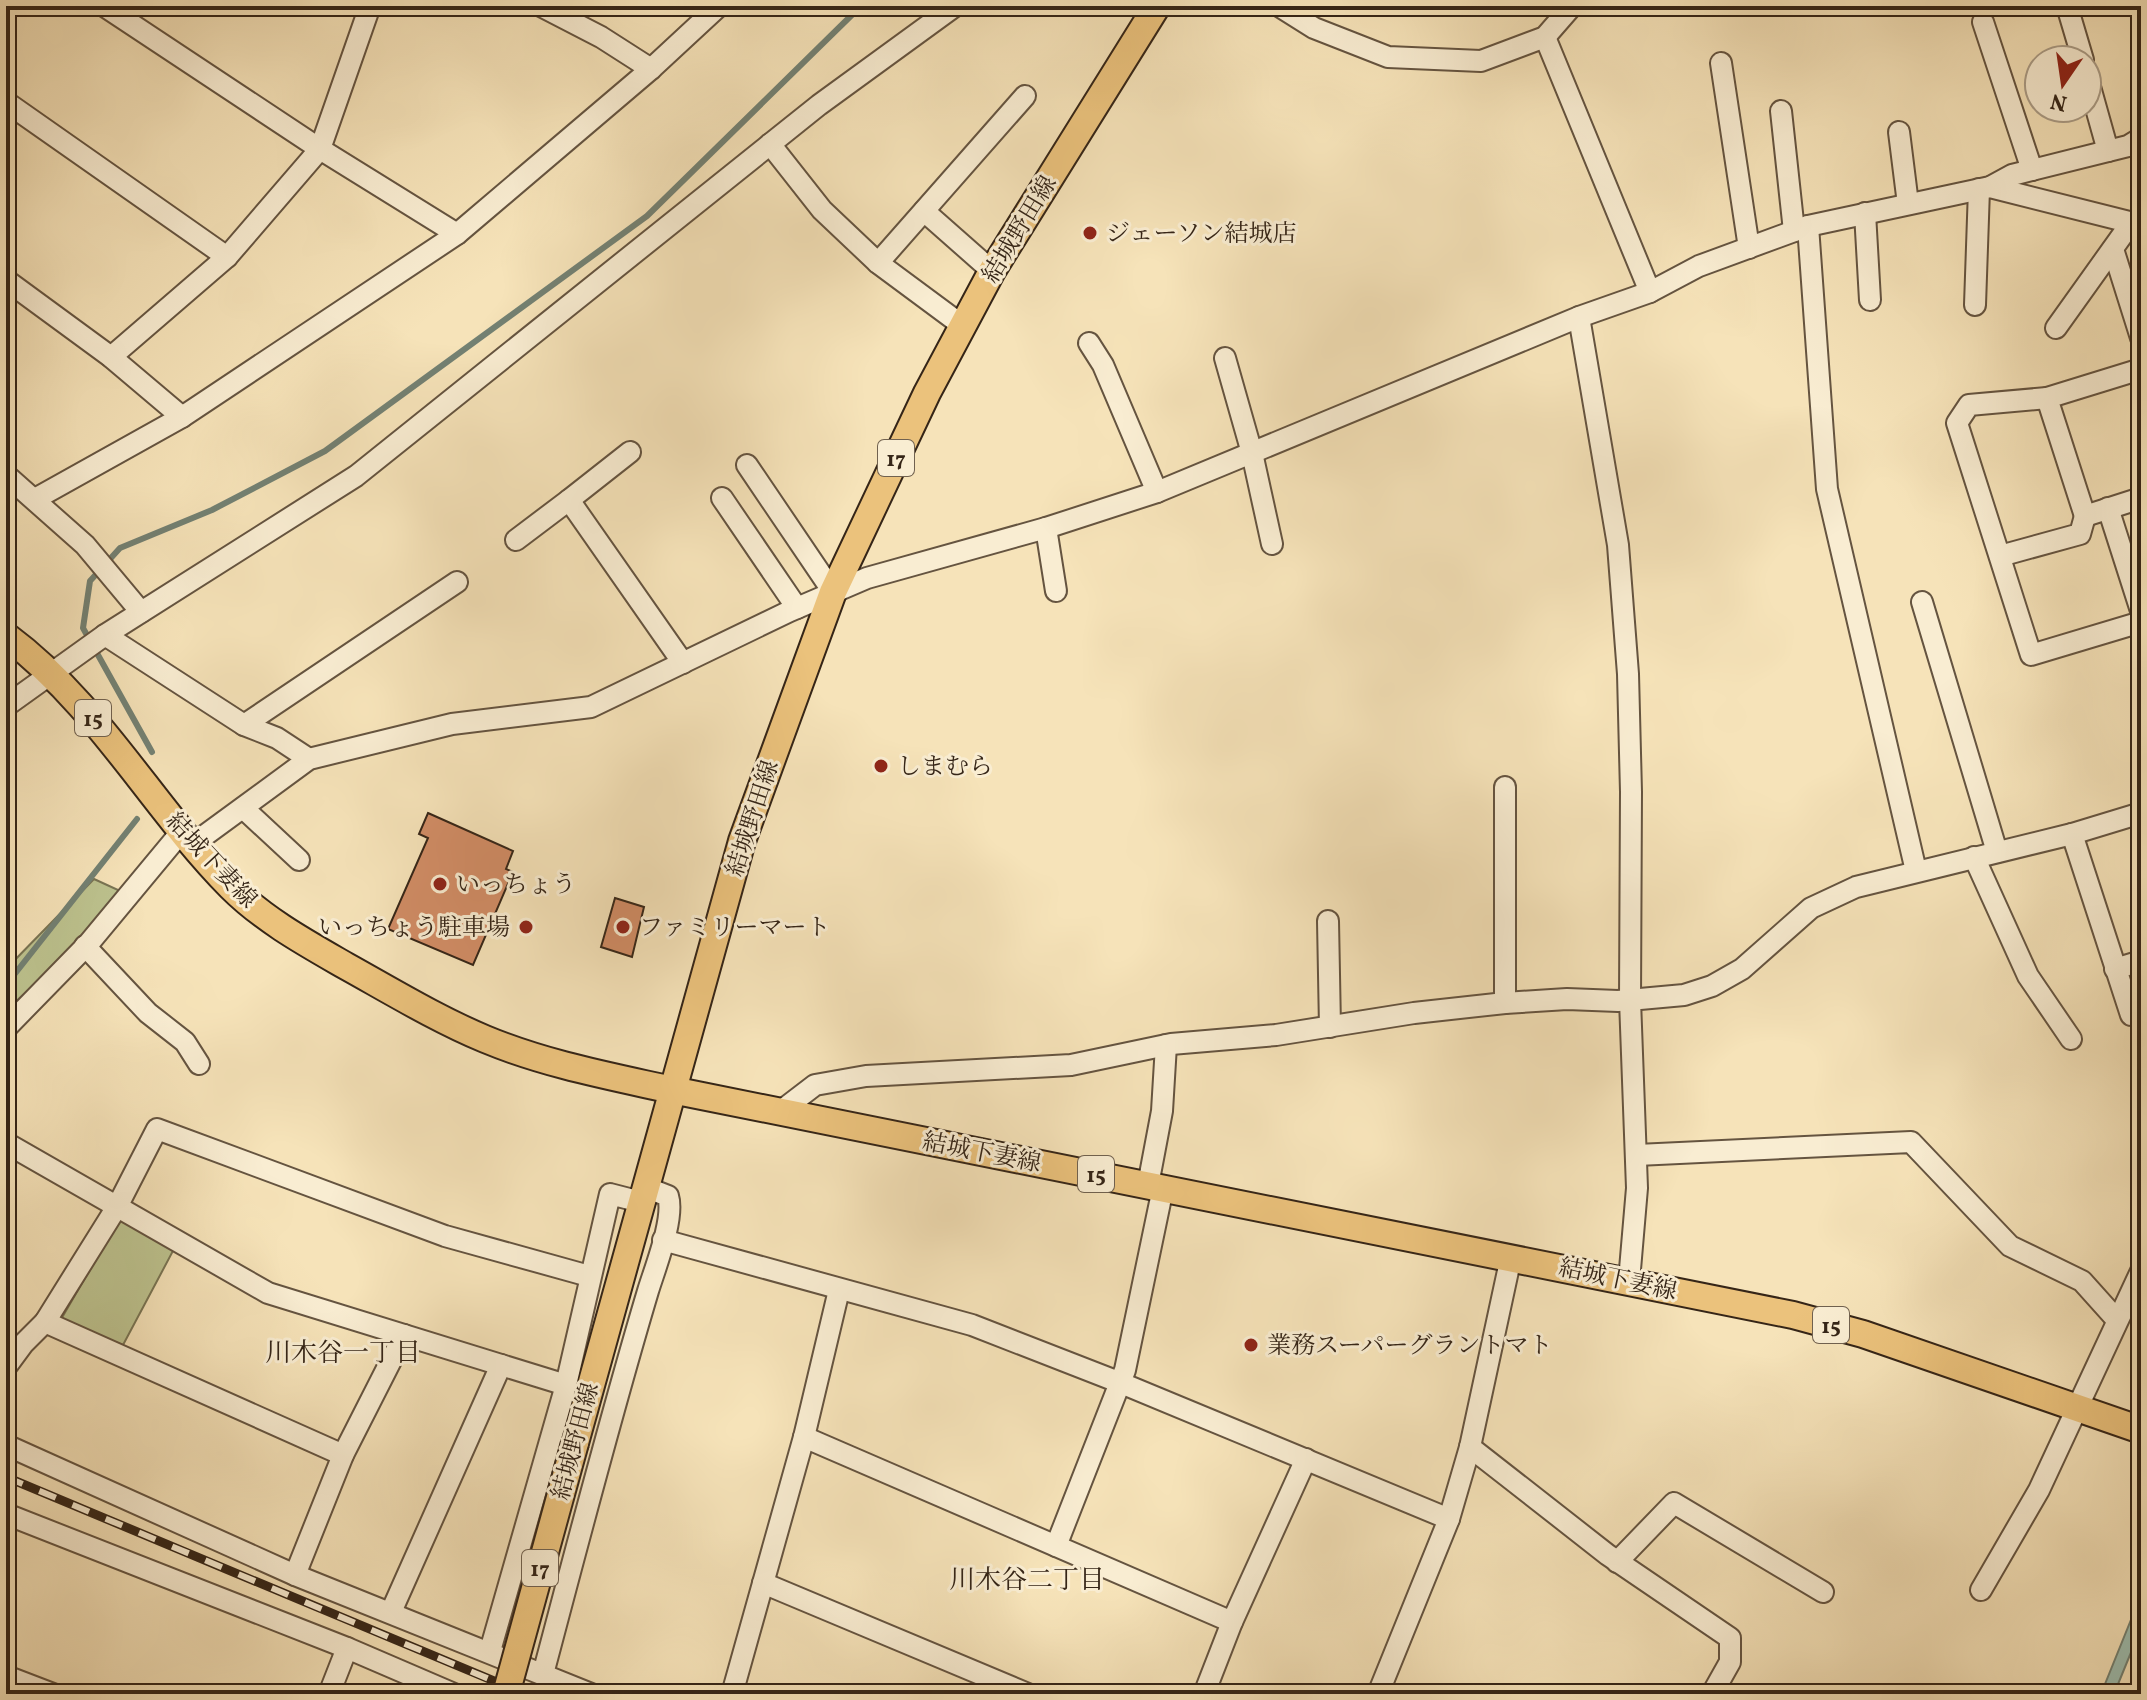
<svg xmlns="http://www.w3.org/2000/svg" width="2147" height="1700" font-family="Vollkorn,'Noto Serif JP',serif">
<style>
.green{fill:#bdc38f;stroke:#797453;stroke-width:2}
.water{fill:#9dbeb0;stroke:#738173;stroke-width:2}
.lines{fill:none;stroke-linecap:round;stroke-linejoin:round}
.stream{stroke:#738173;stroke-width:6}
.building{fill:#d28d66;stroke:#352517;stroke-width:2}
.minor-casing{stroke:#655440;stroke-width:24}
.major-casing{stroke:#352517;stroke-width:30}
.minor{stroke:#f9edd2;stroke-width:20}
.major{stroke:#ebc27c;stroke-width:26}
.rail-casing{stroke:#352517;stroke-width:9}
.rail{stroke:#f9edd2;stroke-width:6;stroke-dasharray:18;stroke-linecap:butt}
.major-bridge-casing{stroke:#352517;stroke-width:30;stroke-linecap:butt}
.major-bridge{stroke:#ebc27c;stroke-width:26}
.poi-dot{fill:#8f2418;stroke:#f9edd2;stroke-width:3}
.labels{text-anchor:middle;stroke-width:6;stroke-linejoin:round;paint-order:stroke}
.shield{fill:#f9edd2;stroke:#70614f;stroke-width:2}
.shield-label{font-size:22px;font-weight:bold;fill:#352517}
.street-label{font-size:24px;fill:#352517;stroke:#f9edd2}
.poi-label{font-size:24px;fill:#352517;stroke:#f9edd2;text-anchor:start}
.neighbourhood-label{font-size:26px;fill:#352517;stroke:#f9edd2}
</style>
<rect width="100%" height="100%" fill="#f6e3b9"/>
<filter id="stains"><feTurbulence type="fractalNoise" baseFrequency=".0025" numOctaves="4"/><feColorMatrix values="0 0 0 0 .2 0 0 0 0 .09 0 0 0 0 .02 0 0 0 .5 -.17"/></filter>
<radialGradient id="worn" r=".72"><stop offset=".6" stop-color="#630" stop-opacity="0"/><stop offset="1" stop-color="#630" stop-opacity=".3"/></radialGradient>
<!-- green -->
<g class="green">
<polygon points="94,879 129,895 6,1011 6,969"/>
<polygon points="120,1218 174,1249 123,1345 60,1321"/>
</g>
<!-- water -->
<polygon class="water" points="2141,1595 2141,1628 2114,1694 2101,1694"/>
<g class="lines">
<!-- stream -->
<g class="stream">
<polyline points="152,752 83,628 90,581 120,548 212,510 325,451 647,216 861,6"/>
<polyline points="6,985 137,819"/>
</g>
</g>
<!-- building -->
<g class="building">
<polygon points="428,813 513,851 506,869 513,872 473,965 388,929 428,838 419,834"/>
<polygon points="615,898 644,907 632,957 601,947"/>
</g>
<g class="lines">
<defs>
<g id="minor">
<polyline points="104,6 320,149 457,234"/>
<polyline points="541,6 601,37 651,69"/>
<polyline points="1279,6 1314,28 1388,57 1481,61 1545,37 1572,6"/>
<polyline points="2067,6 2083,60"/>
<polyline points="1983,22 2032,170"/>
<polyline points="1545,37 1650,292"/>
<polyline points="1721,63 1749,248"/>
<polyline points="2087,76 2108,151"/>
<polyline points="6,102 227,257"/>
<polyline points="1781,111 1794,231"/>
<polyline points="1899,132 1908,204"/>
<polyline points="770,144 822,210 878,263 963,326"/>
<polyline points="1990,187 2141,225"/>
<polyline points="924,211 992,271"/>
<polyline points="1865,213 1870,300"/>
<polyline points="1808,226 1827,489 1916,871"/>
<polyline points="2113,249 2141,338"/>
<polyline points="878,263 1025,96"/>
<polyline points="6,280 111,357 182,417"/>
<polyline points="1975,305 1979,189"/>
<polyline points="1579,317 1618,545 1628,674 1631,792 1630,1000 1637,1188 1629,1281"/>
<polyline points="2056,328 2131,223"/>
<polyline points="1089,343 1103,365 1157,492"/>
<polyline points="111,357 227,257 320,149 370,6"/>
<polyline points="1225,358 1252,453 1272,544"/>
<polyline points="2141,369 2047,398 2085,516 2141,498"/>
<polyline points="2047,398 1969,405 1957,423 2031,655 2141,622"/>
<polyline points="747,465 833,592"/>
<polyline points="6,475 85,545 141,612"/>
<polyline points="722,498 797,608"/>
<polyline points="35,499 182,417 457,234 651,69 719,6"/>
<polyline points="569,500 630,452"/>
<polyline points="2108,508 2141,611"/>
<polyline points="1046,528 1056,591"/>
<polyline points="516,540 569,500 683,663"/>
<polyline points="2000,556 2080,534 2085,516"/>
<polyline points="1922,602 1997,852"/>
<polyline points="105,635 244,725 277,738 309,759"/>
<polyline points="6,706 105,635 356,476 819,105 955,6"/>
<polyline points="244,725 457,582"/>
<polyline points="1505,787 1505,1003"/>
<polyline points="243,808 299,860"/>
<polyline points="2072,834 2131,1015"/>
<polyline points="193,844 309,759 452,724 591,707 790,611 867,578 1046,528 1157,492 1579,317 1650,292 1699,266 1808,226 1990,187 2012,175 2128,146 2141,138"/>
<polyline points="1974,857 2028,976 2071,1039"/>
<polyline points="1328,921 1330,1027"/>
<polyline points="85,946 148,1013 185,1042 199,1064"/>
<polyline points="2115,969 2141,961"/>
<polyline points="6,1028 89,943 182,831"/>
<polyline points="781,1111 815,1085 866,1076 1071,1065 1171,1044 1276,1035 1414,1013 1505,1003 1567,999 1618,1001 1684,995 1712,986 1742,969 1811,908 1856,887 2072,834 2141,813"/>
<polyline points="6,1143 268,1293 566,1385"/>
<polyline points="1637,1155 1911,1142 2010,1246 2082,1281 2117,1320"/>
<polyline points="1148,1185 1162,1111 1166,1045"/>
<polyline points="663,1240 972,1325 1121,1383 1449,1519"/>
<polyline points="45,1322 343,1455"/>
<polyline points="6,1367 23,1344 45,1322 118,1205 157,1129 445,1236 589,1276"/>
<polyline points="804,1437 1232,1622"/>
<polyline points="6,1445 295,1575 591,1694"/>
<polyline points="1470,1447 1608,1555 1730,1638 1730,1662 1712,1694"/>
<polyline points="6,1514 347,1648 454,1694"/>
<polyline points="1056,1546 1125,1370 1163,1188"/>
<polyline points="1617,1562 1674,1503 1823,1592"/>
<polyline points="295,1575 343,1455 404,1335"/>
<polyline points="763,1583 1028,1694"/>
<polyline points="1981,1590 2039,1490 2141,1271"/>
<polyline points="391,1612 501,1365"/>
<polyline points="490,1651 566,1385 610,1194 641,1202"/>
<path d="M543 1674C577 1546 610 1418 648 1291 655 1268 675 1218 668 1196L645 1187"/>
<polyline points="6,1676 53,1694"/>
<polyline points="329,1694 347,1648"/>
<polyline points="732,1694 804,1437 839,1290"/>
<polyline points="1204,1694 1232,1622 1306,1459"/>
<polyline points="1378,1694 1449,1519 1470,1447 1511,1257"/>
</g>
<g id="major">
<path d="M6 636C98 704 152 807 231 887 264 920 306 943 346 966 391 991 437 1019 485 1039 545 1064 609 1076 672 1090L1793 1315 1863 1334 2141 1430"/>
<polyline points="575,1443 742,841 833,592 927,393 992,271 1157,6"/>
</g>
</defs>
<!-- minor casing -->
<use href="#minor" class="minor-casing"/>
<!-- major casing -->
<use href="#major" class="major-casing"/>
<!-- minor -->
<use href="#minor" class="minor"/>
<!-- major -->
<use href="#major" class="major"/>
<defs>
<polyline id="rail" points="6,1477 525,1694"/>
</defs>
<!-- rail casing -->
<use href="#rail" class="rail-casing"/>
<!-- rail -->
<use href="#rail" class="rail"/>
<defs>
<polyline id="major-bridge" points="506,1694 575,1443"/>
</defs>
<!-- major-bridge casing -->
<use href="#major-bridge" class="major-bridge-casing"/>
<!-- major-bridge -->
<use href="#major-bridge" class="major-bridge"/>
</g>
<!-- markers -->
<g class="poi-dot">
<circle cx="1090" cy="233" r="8"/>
<circle cx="881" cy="766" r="8"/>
<circle cx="440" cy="884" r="8"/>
<circle cx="526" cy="927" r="8"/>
<circle cx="623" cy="927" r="8"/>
<circle cx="1251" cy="1345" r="8"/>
</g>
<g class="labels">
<!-- shield labels -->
<g class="shield">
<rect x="878" y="440" width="36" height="36" rx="6"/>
<rect x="75" y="700" width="36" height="36" rx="6"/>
<rect x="1078" y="1156" width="36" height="36" rx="6"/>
<rect x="1813" y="1307" width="36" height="36" rx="6"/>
<rect x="522" y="1550" width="36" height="36" rx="6"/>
</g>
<g class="shield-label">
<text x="896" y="466">17</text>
<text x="93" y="726">15</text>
<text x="1096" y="1182">15</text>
<text x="1831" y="1333">15</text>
<text x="540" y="1576">17</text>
</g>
<!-- street labels -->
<g class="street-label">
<text transform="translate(1019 229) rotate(-59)" y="8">結城野田線</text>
<text transform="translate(752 818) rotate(-72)" y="8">結城野田線</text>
<text transform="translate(212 860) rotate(47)" y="8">結城下妻線</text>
<text transform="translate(982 1152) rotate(11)" y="8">結城下妻線</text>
<text transform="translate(1618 1279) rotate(12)" y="8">結城下妻線</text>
<text transform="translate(575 1441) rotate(-75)" y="8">結城野田線</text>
</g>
<!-- poi labels -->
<g class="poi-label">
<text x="1106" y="241">ジェーソン結城店</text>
<text x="897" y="774">しまむら</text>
<text x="456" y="892">いっちょう</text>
<text x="510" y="935" text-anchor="end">いっちょう駐車場</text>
<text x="639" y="935">ファミリーマート</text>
<text x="1267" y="1353">業務スーパーグラントマト</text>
</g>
<!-- neighbourhood labels -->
<g class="neighbourhood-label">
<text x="343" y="1361">川木谷一丁目</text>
<text x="1027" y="1588">川木谷二丁目</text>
</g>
</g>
<!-- margin -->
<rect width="2147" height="1700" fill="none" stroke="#f6e3b9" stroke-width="32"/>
<rect x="8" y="8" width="2131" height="1684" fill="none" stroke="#352517" stroke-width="4"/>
<rect x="16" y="16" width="2115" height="1668" fill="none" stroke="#352517" stroke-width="2"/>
<!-- north arrow -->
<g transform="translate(2063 84) rotate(193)"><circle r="38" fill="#f9edd2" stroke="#ab9d87" stroke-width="2"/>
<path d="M0-6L14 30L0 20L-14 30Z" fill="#8f2418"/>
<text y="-12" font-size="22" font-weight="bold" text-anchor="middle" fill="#352517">N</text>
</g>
<rect width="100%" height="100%" filter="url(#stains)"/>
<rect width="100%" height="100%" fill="url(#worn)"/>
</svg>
